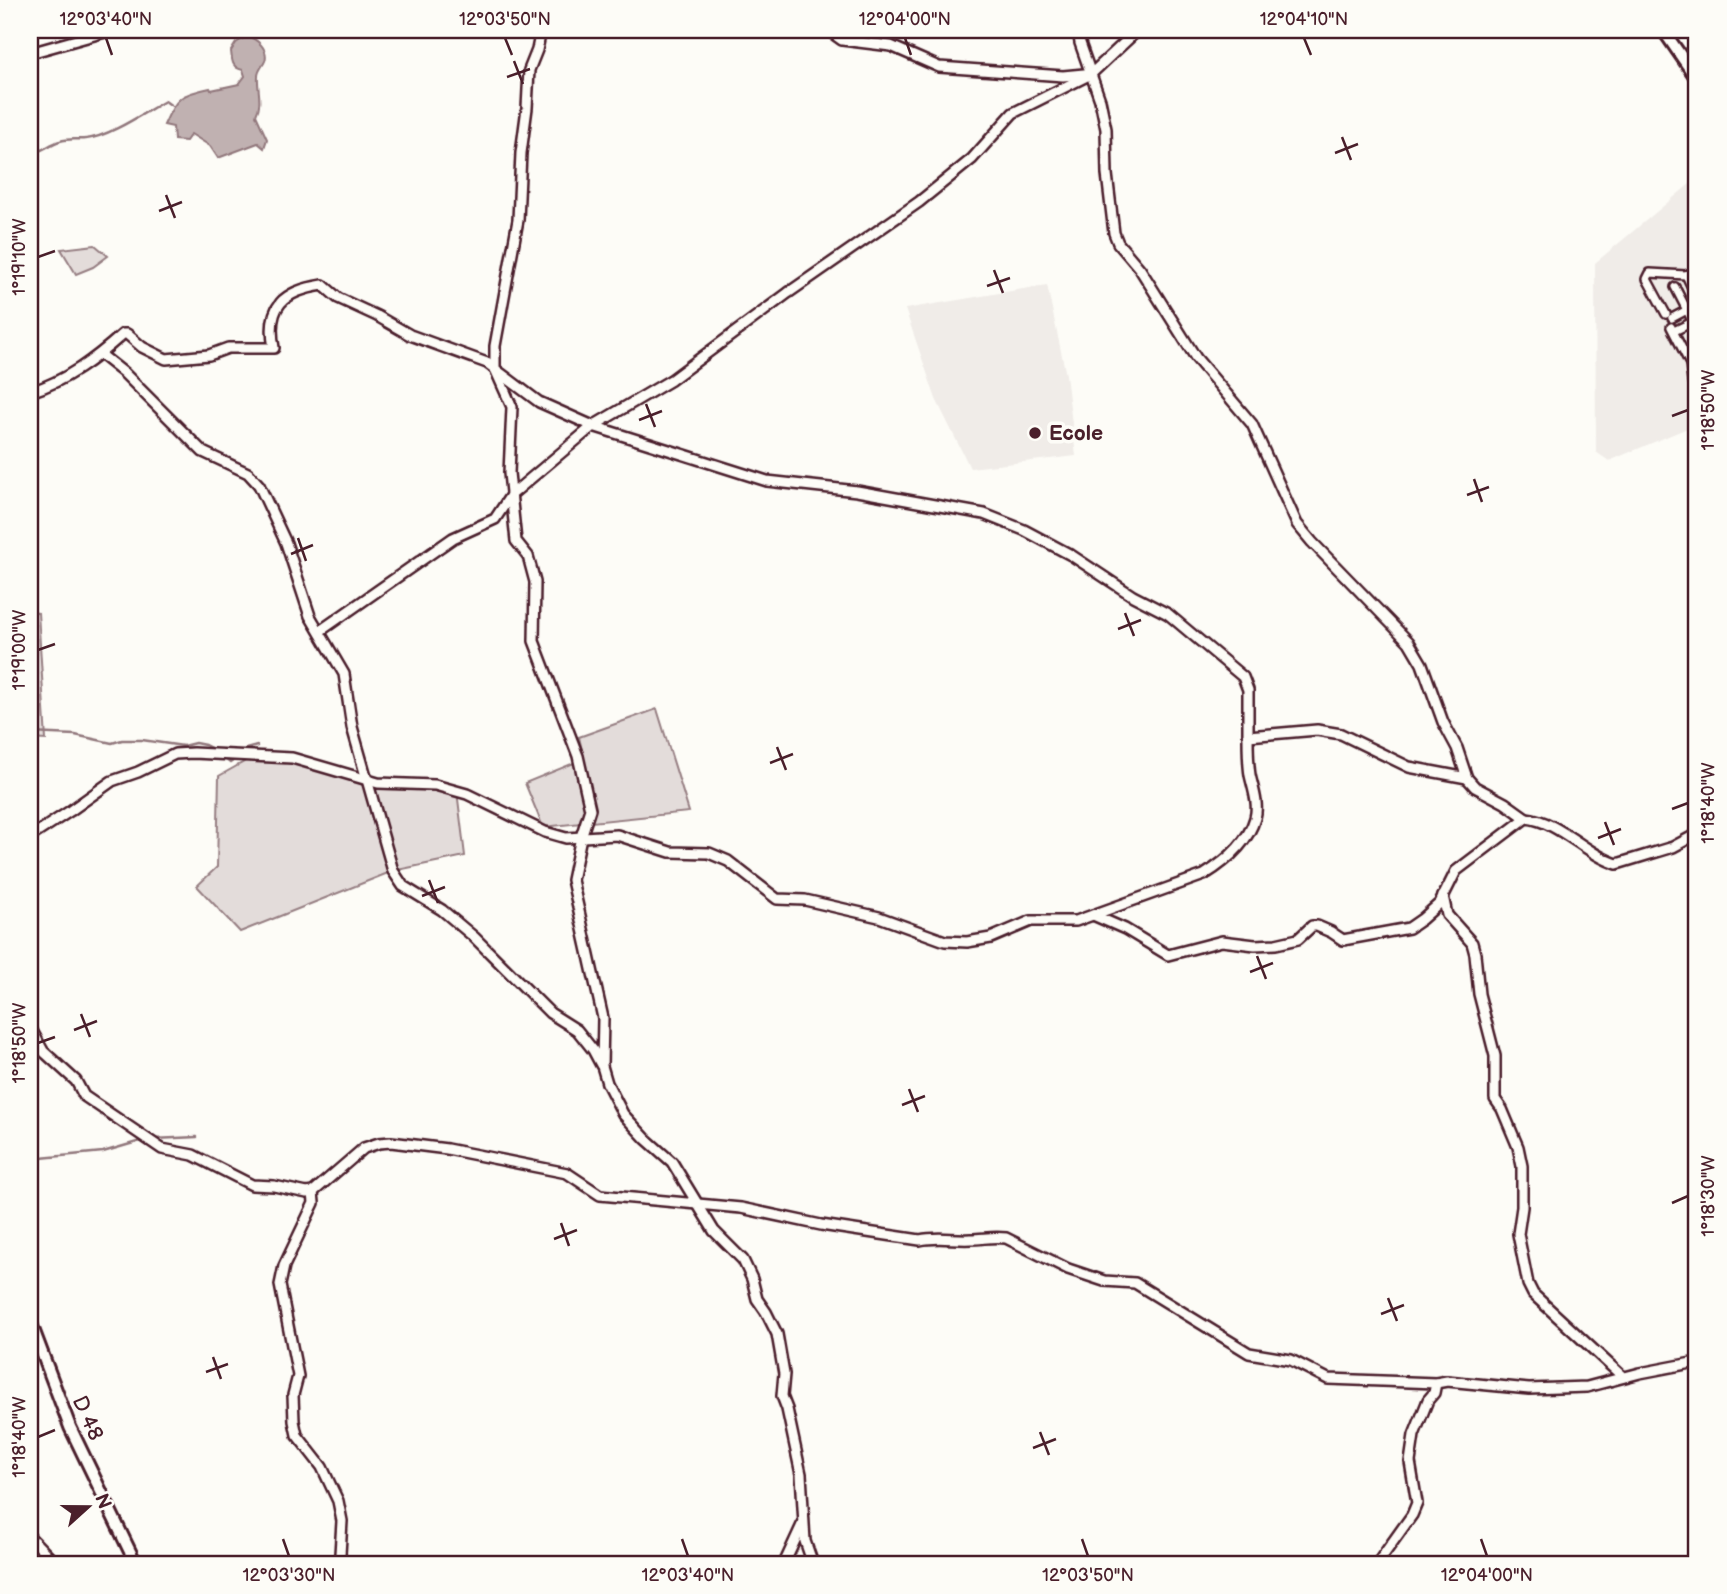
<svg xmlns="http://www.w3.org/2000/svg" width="1727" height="1594" font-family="'Balsamiq Sans',sans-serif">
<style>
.built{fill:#f0ece8}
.green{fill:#e3dcda;stroke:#967e82;stroke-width:2}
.water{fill:#c0b1b1;stroke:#91777b;stroke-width:2}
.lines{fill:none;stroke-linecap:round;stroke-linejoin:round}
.stream{stroke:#91777b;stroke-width:2.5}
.pedestrian-casing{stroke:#4a1f2b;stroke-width:12}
.minor-casing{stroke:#4a1f2b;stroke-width:14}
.tertiary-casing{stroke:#4a1f2b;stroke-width:16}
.pedestrian{stroke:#fdfcf7;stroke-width:7}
.minor{stroke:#fdfcf7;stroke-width:9}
.tertiary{stroke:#fdfcf7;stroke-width:10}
.ticks{fill:none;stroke:#4a1f2b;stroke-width:2.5}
.poi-dot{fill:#4a1f2b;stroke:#fdfcf7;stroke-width:2.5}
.labels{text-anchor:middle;stroke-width:7;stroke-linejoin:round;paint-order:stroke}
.poi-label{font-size:21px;font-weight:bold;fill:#4a1f2b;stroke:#fdfcf7;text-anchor:start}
.street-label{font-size:21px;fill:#4a1f2b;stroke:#fdfcf7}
.neatline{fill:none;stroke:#4a1f2b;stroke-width:2.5}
.ticks-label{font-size:18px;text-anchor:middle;fill:#4a1f2b}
</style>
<rect width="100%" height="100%" fill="#fdfcf7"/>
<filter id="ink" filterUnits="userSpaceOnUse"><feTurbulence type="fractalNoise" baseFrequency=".0143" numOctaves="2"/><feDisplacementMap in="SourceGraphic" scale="14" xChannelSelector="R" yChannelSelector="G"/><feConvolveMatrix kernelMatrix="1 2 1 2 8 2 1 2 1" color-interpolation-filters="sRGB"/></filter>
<g filter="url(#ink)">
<!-- built -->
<g class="built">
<polygon points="1697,178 1697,424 1609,461 1596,452 1595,263"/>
<polygon points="1047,285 1066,375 1076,456 970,468 936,399 905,309"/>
</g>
<!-- green -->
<g class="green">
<polygon points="95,245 108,256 93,267 76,274 61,249"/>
<polygon points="30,612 38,613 46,740 30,739"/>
<polygon points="657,709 689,812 543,827 525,783 584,759 579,737"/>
<polygon points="253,757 292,758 378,783 457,791 465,856 393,871 240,932 197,886 217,867 219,776"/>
</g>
<!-- water -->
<path class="water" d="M247 36C257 39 269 49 265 61 263 66 258 70 258 76 257 91 263 101 256 115L267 139 264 148 258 143 218 158 210 146 191 134 186 141 174 140 173 127 164 125C176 97 181 94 210 88L211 90 239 84 245 76 243 70C232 68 232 61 231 51L236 43Z"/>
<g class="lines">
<!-- stream -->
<g class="stream">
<path d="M30 153C41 153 49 144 60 141 69 138 77 140 86 139 109 137 145 112 165 101L172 106"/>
<polyline points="30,733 75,735 112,743 122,740 142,740 183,746 195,743 205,745 215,750"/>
<polyline points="241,754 246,749 257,746"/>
<polyline points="223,757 230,763 237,758"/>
<polyline points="154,1139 197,1137"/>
<polyline points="30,1159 103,1152 144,1140"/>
</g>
<defs>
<g id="pedestrian">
<polyline points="1686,275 1697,298"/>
<polyline points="1675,287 1693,322"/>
<polyline points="1666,314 1647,279 1650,273 1686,275 1697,270"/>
<polyline points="1672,318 1687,310"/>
<polyline points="1671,327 1690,364 1692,381 1697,378"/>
<polyline points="1674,331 1697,320"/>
</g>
<g id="minor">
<polyline points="541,30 537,50 529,70 527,108 521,153 518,220 495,346 495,369 512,407 509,473 516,541 528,556 535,582 534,641 578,756 590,809 581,837 572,880 603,1018 602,1066 607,1083 623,1114 646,1139 672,1162 714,1231 743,1260 752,1279 757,1299 766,1312 777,1334 784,1374 782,1396 787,1409 801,1474 805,1541 813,1564"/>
<polyline points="828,30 842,40 891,46 939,67 1063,76 1084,74"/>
<polyline points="1078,30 1080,43 1100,100 1106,129 1107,174 1114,233 1118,243 1140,269 1196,358 1252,424 1297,524 1312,542 1409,642 1422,664 1443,722 1457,748 1467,778 1475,787 1505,803 1526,818"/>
<polyline points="30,53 112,30"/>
<polyline points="100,354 124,373 203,452 248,473 259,485 286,543 310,616 344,674 352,727 393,871 403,886 442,910 474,937 550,1013 577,1030 593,1050 601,1065"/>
<path d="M30 392C66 381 95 359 123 334H127L142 347 166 359 209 355 228 348H274C266 306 283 291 323 285L338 298 377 316 410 335 487 363 539 402 593 426 767 481 857 491 984 514 1024 530 1071 555 1133 596 1168 614 1243 677 1248 690V736L1317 730 1341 734 1409 767 1467 778"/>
<polyline points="320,631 453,538 495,519 511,495 593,426 671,380 788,293 919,202 972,159 1013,113 1091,74 1138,30"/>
<path d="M30 837 70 811 112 781 138 772 175 754 193 753 292 758 378 783 435 785 467 794 545 832 566 838 617 835 670 852 709 853 728 861 777 899 805 900 879 917 945 941 967 942 991 938 1031 921H1076L1204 875C1225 862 1248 843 1255 818 1259 804 1253 789 1250 775 1248 762 1248 748 1248 736"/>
<polyline points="1443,896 1447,915 1472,943 1475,954 1479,994 1495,1056 1495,1099 1502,1109 1518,1147 1522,1166 1522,1207 1518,1234 1528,1284 1533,1294 1623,1377"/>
<path d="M1093 915 1125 929 1168 955 1222 941 1255 945 1276 944 1298 939 1312 926H1317L1331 932 1343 940 1409 928 1422 919 1440 903 1456 871 1526 818C1559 821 1585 854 1617 864L1673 847 1697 834"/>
<path d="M30 1027 43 1051 76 1081 84 1096 162 1149 193 1155 252 1185 274 1186 307 1193 313 1192 364 1148 379 1143 391 1142 447 1149 567 1173 600 1195 741 1208 821 1225 920 1240C938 1236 953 1240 971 1239 983 1239 993 1236 1006 1238L1068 1269 1104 1281 1135 1283 1249 1353 1291 1360 1328 1379 1436 1383"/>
<polyline points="313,1192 314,1203 284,1266 280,1285 298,1376 293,1395 294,1421 297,1435 322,1467 338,1501 342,1521 340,1554 343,1564"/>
<polyline points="30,1537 56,1564"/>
<polyline points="784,1564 802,1525"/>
<polyline points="1377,1564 1412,1515 1417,1503 1410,1462 1414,1435 1428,1400 1434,1393 1436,1383 1447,1381 1529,1389 1587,1387 1640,1373 1697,1362"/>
</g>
<g id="tertiary">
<polyline points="1663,30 1697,79"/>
<polyline points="30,1321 70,1427 136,1564"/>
</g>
</defs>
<!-- pedestrian casing -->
<use href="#pedestrian" class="pedestrian-casing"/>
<!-- minor casing -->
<use href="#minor" class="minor-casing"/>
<!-- tertiary casing -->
<use href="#tertiary" class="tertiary-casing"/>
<!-- pedestrian -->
<use href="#pedestrian" class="pedestrian"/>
<!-- minor -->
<use href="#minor" class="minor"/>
<!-- tertiary -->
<use href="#tertiary" class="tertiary"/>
</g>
</g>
<!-- ticks -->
<path class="ticks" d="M106 38 112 55M505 38 512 55M905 38 911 55M1304 38 1311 55M514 61 523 84M507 77 530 69M1342 137 1351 160M1335 153 1358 144M166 195 175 218M159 211 182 202M38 257 55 251M994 270 1003 293M987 286 1010 278M646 404 655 427M1672 416 1688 410M639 420 662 411M1474 479 1482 502M1467 495 1489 487M298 538 306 561M291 554 313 545M1125 613 1134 636M1118 629 1141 620M38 650 55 644M777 747 786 770M770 763 793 754M1672 809 1688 803M1605 822 1614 845M1598 838 1621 829M429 880 438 903M422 896 445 887M1257 956 1266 979M1250 972 1273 963M81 1014 90 1037M74 1030 97 1021M38 1043 55 1037M909 1089 918 1112M902 1105 925 1096M1672 1203 1688 1196M561 1223 569 1246M554 1239 577 1230M1388 1298 1397 1321M1381 1314 1404 1305M213 1357 221 1379M206 1372 228 1364M1040 1432 1049 1455M38 1437 55 1430M1033 1448 1056 1439M283 1539 289 1556M682 1539 688 1556M1082 1539 1088 1556M1481 1539 1487 1556"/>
<!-- markers -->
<circle class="poi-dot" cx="1035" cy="433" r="7"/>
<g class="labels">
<!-- poi labels -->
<g class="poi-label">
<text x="1049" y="440">Ecole</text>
</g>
<!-- street labels -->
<g class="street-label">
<text transform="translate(88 1418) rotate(66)" y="7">D 48</text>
</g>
</g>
<!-- margin -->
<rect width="1727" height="1594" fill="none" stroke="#fdfcf7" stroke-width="77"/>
<!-- north arrow -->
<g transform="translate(88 1507) rotate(69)" stroke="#fdfcf7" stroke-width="5" paint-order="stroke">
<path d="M0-5L12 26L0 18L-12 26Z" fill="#4a1f2b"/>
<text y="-10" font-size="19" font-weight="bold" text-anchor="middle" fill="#4a1f2b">N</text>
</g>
<rect x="38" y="38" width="1650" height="1518" class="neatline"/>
<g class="ticks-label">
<text x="106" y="25">12°03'40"N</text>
<text x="505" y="25">12°03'50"N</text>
<text x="905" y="25">12°04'00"N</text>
<text x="1304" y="25">12°04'10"N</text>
<text transform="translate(19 257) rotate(-90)" y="6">1°19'10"W</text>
<text transform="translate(1708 410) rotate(-90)" y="6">1°18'50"W</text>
<text transform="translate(19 650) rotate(-90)" y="6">1°19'00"W</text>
<text transform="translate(1708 803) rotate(-90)" y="6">1°18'40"W</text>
<text transform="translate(19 1043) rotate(-90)" y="6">1°18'50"W</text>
<text transform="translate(1708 1196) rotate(-90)" y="6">1°18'30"W</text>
<text transform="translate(19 1437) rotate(-90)" y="6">1°18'40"W</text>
<text x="289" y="1581">12°03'30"N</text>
<text x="688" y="1581">12°03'40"N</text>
<text x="1088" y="1581">12°03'50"N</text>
<text x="1487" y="1581">12°04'00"N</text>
</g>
</svg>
